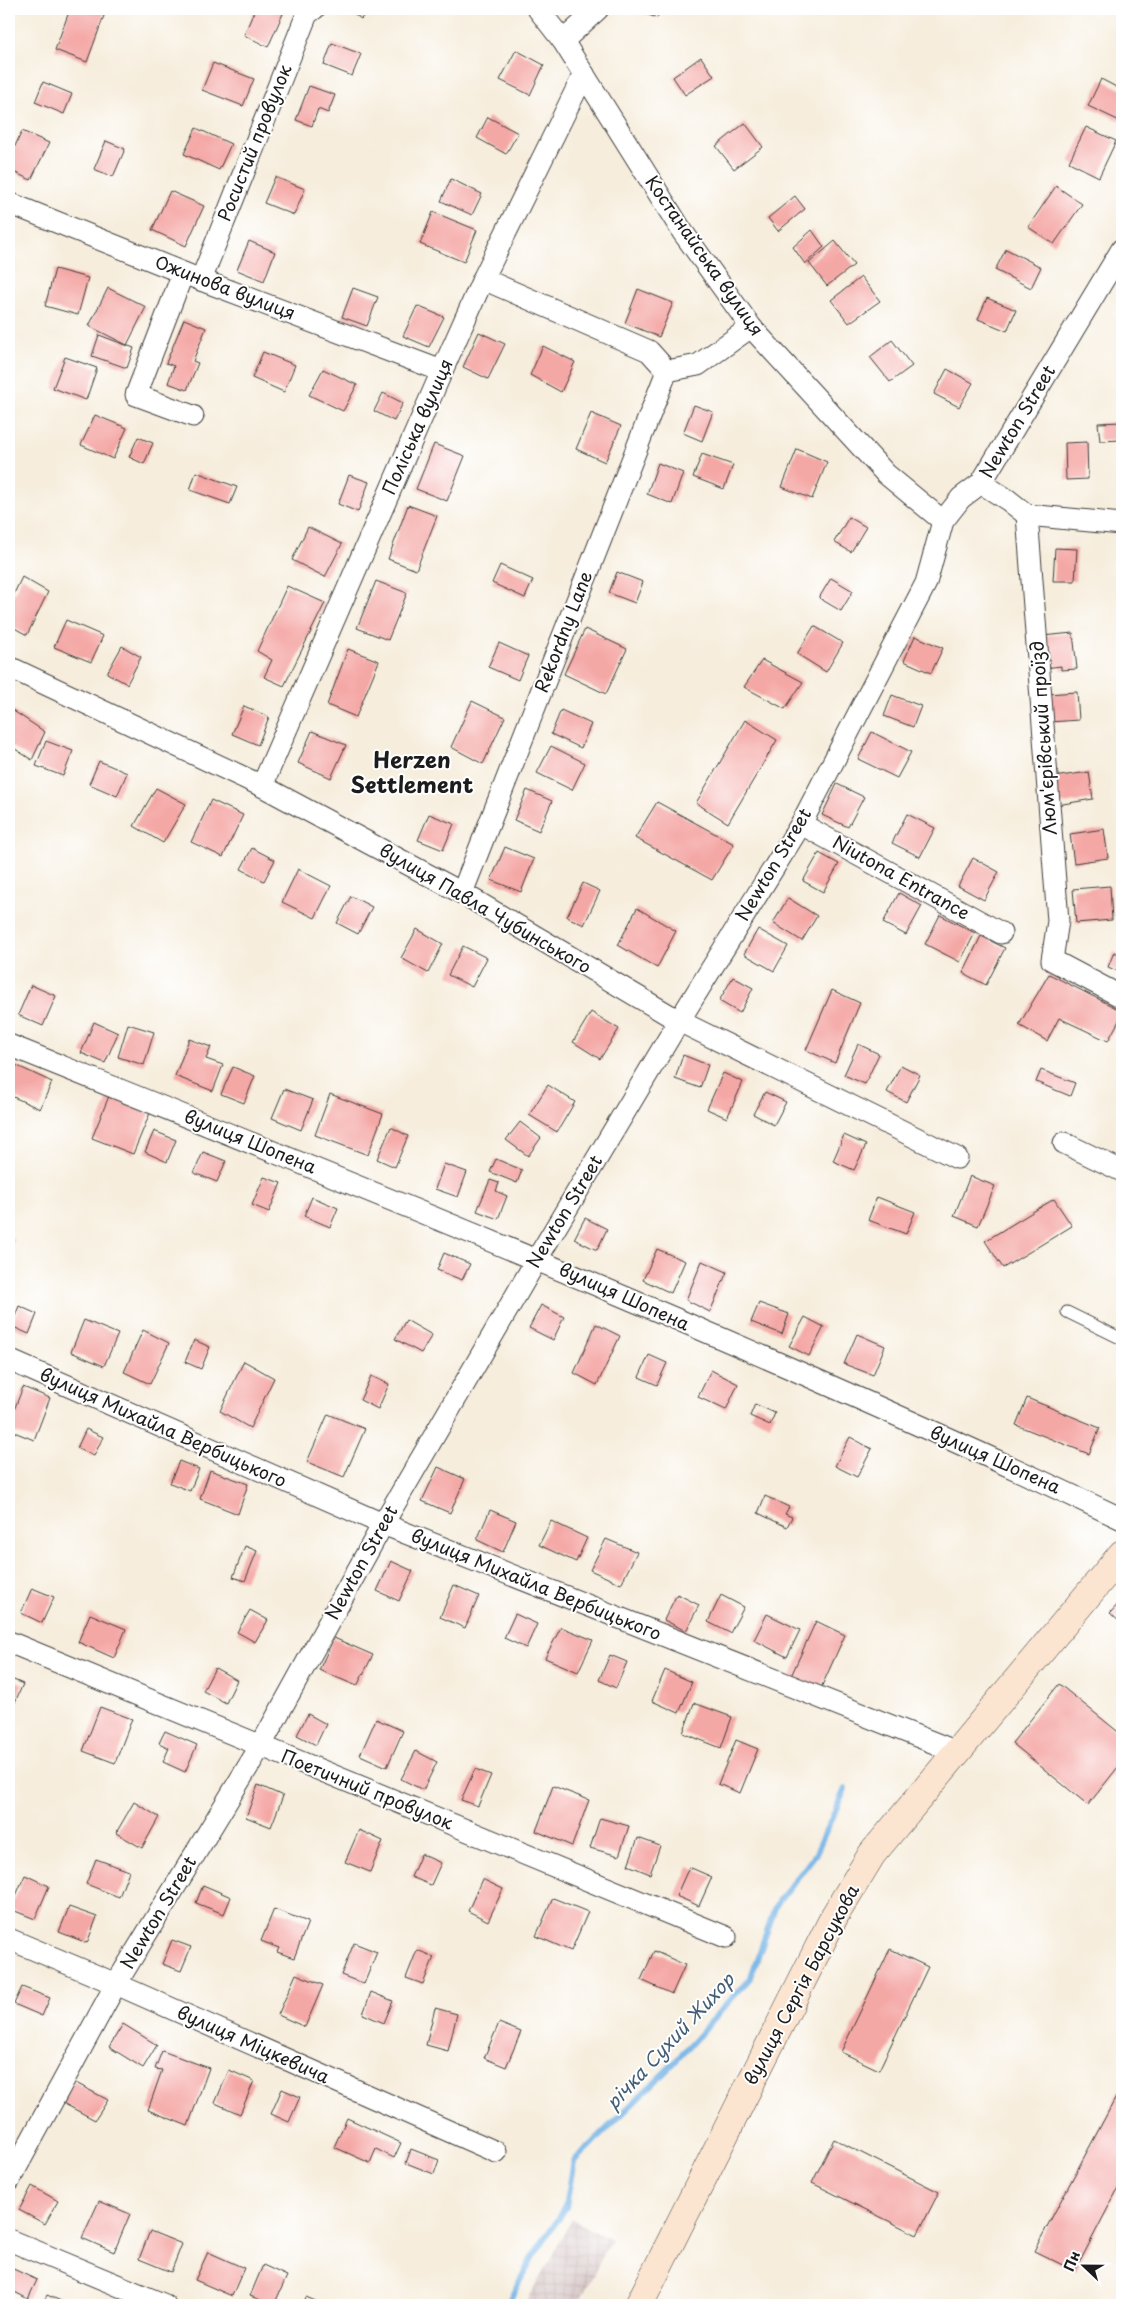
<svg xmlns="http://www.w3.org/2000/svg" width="1131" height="2314" font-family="'Playpen Sans',sans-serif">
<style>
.industrial{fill:url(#industrial-grid)}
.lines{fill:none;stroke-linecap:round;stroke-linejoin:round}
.stream{stroke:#70b1e4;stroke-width:6}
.building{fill:#f4a8a6}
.lane-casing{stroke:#3d3b39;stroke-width:13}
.street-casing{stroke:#3d3b39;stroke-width:23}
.secondary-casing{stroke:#3d3b39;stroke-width:29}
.lane{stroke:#fff;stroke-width:11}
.street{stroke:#fff;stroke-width:21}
.secondary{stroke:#fce5d0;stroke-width:28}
.labels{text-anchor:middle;stroke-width:4;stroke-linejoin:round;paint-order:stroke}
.street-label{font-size:18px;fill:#1c1c1c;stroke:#fff}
.water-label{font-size:19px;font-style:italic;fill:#425f76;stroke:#fff}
.district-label{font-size:22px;font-weight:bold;fill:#1c1c1c;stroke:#fff}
</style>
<defs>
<pattern id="industrial-grid" width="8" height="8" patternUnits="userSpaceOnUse" patternTransform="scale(1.25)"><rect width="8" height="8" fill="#d2bfbf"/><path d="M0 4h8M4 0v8" fill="none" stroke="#b4a4a4"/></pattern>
</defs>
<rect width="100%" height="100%" fill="#fff"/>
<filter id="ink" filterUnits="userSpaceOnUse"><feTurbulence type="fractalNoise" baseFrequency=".02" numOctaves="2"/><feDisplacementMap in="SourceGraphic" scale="10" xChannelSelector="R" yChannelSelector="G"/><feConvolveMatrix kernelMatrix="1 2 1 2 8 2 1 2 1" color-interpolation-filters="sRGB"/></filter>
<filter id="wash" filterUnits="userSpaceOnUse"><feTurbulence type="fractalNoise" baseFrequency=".0096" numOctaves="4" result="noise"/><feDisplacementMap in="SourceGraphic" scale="20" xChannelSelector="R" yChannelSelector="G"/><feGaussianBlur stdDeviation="1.12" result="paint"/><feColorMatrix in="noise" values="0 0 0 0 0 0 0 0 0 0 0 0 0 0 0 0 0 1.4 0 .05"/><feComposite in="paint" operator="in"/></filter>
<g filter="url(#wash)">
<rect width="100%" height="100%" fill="#f6eddc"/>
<!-- industrial -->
<polygon class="industrial" points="572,2219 611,2240 578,2305 525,2305"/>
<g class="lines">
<!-- stream -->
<polyline class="stream" points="507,2305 533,2256 566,2207 574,2161 673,2064 751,1977 776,1905 815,1855 845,1789"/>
</g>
<g id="blocks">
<!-- building -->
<g class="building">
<polygon points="70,9 93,9 105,13 87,62 55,50"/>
<polygon points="255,9 285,9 268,47 244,35"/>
<polygon points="348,9 369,9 361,19"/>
<polygon points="633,9 661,9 657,18"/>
<polygon points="332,43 361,54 352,76 324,65"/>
<polygon points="516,50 544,65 530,95 500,80"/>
<polygon points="701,57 714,76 685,95 673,77"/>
<polygon points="213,63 254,79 243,106 202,90"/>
<polygon points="1101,79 1122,90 1122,122 1088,106"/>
<polygon points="43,82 72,94 64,114 35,102"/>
<polygon points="309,86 335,95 328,113 318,109 312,126 296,120"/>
<polygon points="488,117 518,133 506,154 477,138"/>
<polygon points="745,123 763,147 734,169 716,146"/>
<polygon points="1086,127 1116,141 1099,177 1069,162"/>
<polygon points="196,128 231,144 219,170 184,154"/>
<polygon points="22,131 49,143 31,180 9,170 9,159"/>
<polygon points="106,141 125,149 113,177 94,169"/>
<polygon points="275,177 305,189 294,215 264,203"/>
<polygon points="451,179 482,194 472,215 441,201"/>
<polygon points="1056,186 1082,204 1054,244 1028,227"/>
<polygon points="170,191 204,206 186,246 152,230"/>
<polygon points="795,196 805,209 778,231 768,218"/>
<polygon points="433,212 477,230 464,262 420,244"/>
<polygon points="812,230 824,247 805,264 793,247"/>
<polygon points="249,241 275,252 264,281 237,270"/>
<polygon points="835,241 854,265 827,286 809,263"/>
<polygon points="1006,249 1041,267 1031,288 995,270"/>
<polygon points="55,269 88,278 78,315 45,306"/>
<polygon points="861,277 880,301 849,323 831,300"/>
<polygon points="108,288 146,307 127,345 89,326"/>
<polygon points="353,288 378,297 367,326 342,317"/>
<polygon points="638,289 673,303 659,337 625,323"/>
<polygon points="987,298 1016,310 1007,331 978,319"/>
<polygon points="417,306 444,317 429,347 403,336"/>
<polygon points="184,319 206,328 193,361 198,363 187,390 168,383 174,366 166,363"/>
<polygon points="479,332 505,344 488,379 463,367"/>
<polygon points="99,335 134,348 127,368 92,356"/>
<polygon points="892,340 912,366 890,382 870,357"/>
<polygon points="543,346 575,362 561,392 530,375"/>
<polygon points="263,352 295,365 284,392 252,378"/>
<polygon points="65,357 97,368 86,400 53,388"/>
<polygon points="323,369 357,385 343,411 309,395"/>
<polygon points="947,369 973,383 959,407 934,394"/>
<polygon points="383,393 403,403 394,421 374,411"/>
<polygon points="694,405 713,412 702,441 683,433"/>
<polygon points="591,413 621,426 605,462 576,449"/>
<polygon points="95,415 127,428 113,459 81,445"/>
<polygon points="1122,422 1122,440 1100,441 1098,423"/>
<polygon points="138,437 153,443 144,464 129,457"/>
<polygon points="1087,442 1088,479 1066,480 1065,443"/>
<polygon points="434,444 465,456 447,501 416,489"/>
<polygon points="797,449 827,462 812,499 782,487"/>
<polygon points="702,454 733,465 724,489 693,477"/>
<polygon points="658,463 683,473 672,504 647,494"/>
<polygon points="196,472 237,487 230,504 190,490"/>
<polygon points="349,475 369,482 358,512 338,504"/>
<polygon points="408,505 437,516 416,570 388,559"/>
<polygon points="849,517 866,527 851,552 834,542"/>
<polygon points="308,527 342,544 325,577 292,560"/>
<polygon points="1055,548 1077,549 1075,581 1053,581"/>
<polygon points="500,565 533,580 525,598 492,583"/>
<polygon points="617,572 643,582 635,603 609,593"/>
<polygon points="22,577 48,592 27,635 9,625 9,604"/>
<polygon points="831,578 853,591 841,611 819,598"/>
<polygon points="376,581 407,593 388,640 357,628"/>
<polygon points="287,586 325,603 284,686 264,677 272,660 257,651"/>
<polygon points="66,620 103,636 91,662 54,647"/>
<polygon points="814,626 843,643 826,672 797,654"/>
<polygon points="585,629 627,649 606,694 564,674"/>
<polygon points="1073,633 1077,669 1061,670 1061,666 1045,668 1042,636"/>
<polygon points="915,636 943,648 931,673 904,661"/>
<polygon points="499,643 528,656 518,680 488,667"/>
<polygon points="122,646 141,657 127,684 107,673"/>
<polygon points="348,649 379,661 356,717 327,705"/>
<polygon points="762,660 803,682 785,709 744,687"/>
<polygon points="1077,692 1079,720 1049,722 1047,694"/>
<polygon points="892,695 921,706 913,727 884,716"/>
<polygon points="472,701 505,717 483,764 451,747"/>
<polygon points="244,706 269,717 258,745 232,734"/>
<polygon points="12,710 45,732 32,760 9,745 9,717"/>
<polygon points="561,710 591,724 581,748 551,734"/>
<polygon points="745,720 777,740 728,823 696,803"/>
<polygon points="312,731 346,745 331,778 298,763"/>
<polygon points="872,732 911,752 897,778 858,759"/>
<polygon points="46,741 73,751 63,776 36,766"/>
<polygon points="551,746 585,763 572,790 537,773"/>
<polygon points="99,761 127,773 117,796 89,784"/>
<polygon points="1089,772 1093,799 1057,805 1053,777"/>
<polygon points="837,784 864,797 848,827 822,815"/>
<polygon points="156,788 186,804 163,843 134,826"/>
<polygon points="527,790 552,801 539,831 514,820"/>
<polygon points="211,800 243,815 223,857 191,842"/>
<polygon points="657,802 734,844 712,880 635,838"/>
<polygon points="429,814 454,824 443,850 418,840"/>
<polygon points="907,814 935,828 920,857 892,843"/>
<polygon points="1104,829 1108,858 1074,863 1070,834"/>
<polygon points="505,847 534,859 521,892 491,880"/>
<polygon points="252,848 275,860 264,881 241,869"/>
<polygon points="819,853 839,864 823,892 803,881"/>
<polygon points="973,858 999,872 984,900 958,886"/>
<polygon points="298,869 331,886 315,918 282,902"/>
<polygon points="583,883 600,891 584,925 567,917"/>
<polygon points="1110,886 1112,920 1076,923 1073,889"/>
<polygon points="899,893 922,906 906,935 883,923"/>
<polygon points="351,896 372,907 358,934 337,923"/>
<polygon points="788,898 817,916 802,941 773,923"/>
<polygon points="637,908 676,931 657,968 618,945"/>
<polygon points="940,915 975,933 960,962 925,944"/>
<polygon points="417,929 443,944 428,973 401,958"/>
<polygon points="758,929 788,946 774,971 744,954"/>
<polygon points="981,936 1005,948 986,985 963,973"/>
<polygon points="463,946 487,958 472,987 448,975"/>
<polygon points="1114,952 1122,955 1122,973 1108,967"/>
<polygon points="1049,974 1122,1011 1122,1015 1108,1041 1059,1018 1047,1041 1019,1025"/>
<polygon points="733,977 753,988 740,1013 719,1001"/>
<polygon points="31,985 56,996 43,1026 18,1015"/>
<polygon points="832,990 860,1003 835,1063 806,1050"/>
<polygon points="591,1012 619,1029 600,1059 573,1042"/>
<polygon points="94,1022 118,1033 105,1063 81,1053"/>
<polygon points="128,1024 154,1032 144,1065 118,1057"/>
<polygon points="189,1039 211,1047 206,1059 223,1065 213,1091 175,1076"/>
<polygon points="858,1044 879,1054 865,1084 844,1075"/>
<polygon points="683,1055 708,1065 700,1088 675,1079"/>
<polygon points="9,1062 52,1082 40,1109 9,1095"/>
<polygon points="901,1065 920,1075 906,1102 887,1092"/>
<polygon points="233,1067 255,1076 244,1103 221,1094"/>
<polygon points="1041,1070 1075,1083 1070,1096 1036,1082"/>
<polygon points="723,1073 743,1082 727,1118 707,1109"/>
<polygon points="548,1085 575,1102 557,1132 529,1115"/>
<polygon points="284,1089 313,1100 301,1130 272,1118"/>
<polygon points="765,1092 786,1102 774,1125 753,1114"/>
<polygon points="330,1094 383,1114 368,1155 315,1135"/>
<polygon points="109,1096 150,1113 133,1154 92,1138"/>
<polygon points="520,1122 541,1138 528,1156 506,1140"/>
<polygon points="391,1127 408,1136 395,1167 377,1159"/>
<polygon points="154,1131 176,1140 167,1162 145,1152"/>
<polygon points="844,1135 866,1145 854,1170 833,1161"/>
<polygon points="203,1152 226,1161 217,1182 194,1173"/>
<polygon points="496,1159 522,1170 517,1183 490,1172"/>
<polygon points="444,1164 467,1172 458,1197 435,1189"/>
<polygon points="970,1176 995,1186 978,1226 954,1216"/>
<polygon points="264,1177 281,1183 269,1212 252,1205"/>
<polygon points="490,1180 499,1183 496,1191 507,1196 498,1219 477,1211"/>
<polygon points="312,1197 338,1208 330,1227 304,1216"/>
<polygon points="877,1197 915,1212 906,1234 868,1220"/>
<polygon points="1054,1199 1072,1226 1003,1268 985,1241"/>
<polygon points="585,1218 607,1229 597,1250 574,1239"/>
<polygon points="9,1238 14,1240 9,1251"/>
<polygon points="657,1249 685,1261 671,1293 643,1280"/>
<polygon points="444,1253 470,1264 462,1280 437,1270"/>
<polygon points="702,1261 727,1272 710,1312 686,1300"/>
<polygon points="759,1303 789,1314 782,1334 751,1322"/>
<polygon points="541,1305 564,1317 553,1340 529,1328"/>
<polygon points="19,1306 37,1314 29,1334 11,1326"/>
<polygon points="805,1317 824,1327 809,1356 789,1346"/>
<polygon points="84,1320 118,1334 104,1366 71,1352"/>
<polygon points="406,1320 432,1335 421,1353 395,1339"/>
<polygon points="596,1324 620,1336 597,1385 574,1373"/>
<polygon points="143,1330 169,1343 150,1384 124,1372"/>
<polygon points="857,1334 885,1346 873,1375 844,1364"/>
<polygon points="194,1340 210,1347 201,1369 185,1362"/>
<polygon points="649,1355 667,1363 657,1385 639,1377"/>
<polygon points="244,1361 274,1378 250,1428 220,1411"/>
<polygon points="711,1370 738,1384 726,1410 698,1397"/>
<polygon points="371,1376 389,1384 378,1409 360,1400"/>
<polygon points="23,1387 50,1398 34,1440 9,1430 9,1423"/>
<polygon points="1027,1398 1100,1428 1089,1454 1016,1425"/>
<polygon points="755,1404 775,1413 770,1425 750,1416"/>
<polygon points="328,1414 365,1429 344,1477 307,1462"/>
<polygon points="86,1429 103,1437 94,1456 77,1448"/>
<polygon points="850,1437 872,1449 857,1477 835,1466"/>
<polygon points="179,1461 199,1469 190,1491 170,1483"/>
<polygon points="438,1467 465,1479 450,1513 422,1501"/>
<polygon points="210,1470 248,1484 238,1514 200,1499"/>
<polygon points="765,1496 789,1507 785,1514 792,1517 787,1527 758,1513"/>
<polygon points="490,1510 516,1521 503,1552 477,1540"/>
<polygon points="551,1521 587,1538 576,1562 539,1545"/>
<polygon points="606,1539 637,1552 621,1584 590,1570"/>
<polygon points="245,1546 257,1551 245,1581 233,1577"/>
<polygon points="391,1561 413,1571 399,1601 377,1591"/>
<polygon points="454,1585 479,1596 465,1628 440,1617"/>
<polygon points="32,1588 54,1597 42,1623 21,1613"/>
<polygon points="677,1594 699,1605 686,1631 664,1620"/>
<polygon points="721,1595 744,1607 730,1633 708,1622"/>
<polygon points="1122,1600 1122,1622 1121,1623 1110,1613"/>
<polygon points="250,1610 268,1620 255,1642 237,1632"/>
<polygon points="90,1614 126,1629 114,1658 78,1642"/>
<polygon points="515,1614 537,1624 526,1648 504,1638"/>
<polygon points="767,1614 800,1630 787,1657 754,1640"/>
<polygon points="816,1621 845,1635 820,1690 791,1676"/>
<polygon points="561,1627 593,1640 578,1672 545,1658"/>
<polygon points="334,1638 373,1655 357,1686 319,1670"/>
<polygon points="610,1655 627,1662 616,1688 599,1680"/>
<polygon points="215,1668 237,1680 226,1703 203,1691"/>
<polygon points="665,1670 692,1682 679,1713 652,1701"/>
<polygon points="9,1678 23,1684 12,1709 9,1708"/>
<polygon points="1059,1684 1122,1735 1122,1762 1088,1805 1012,1743"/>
<polygon points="694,1703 732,1717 721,1748 683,1733"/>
<polygon points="100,1707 132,1719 115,1763 83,1751"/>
<polygon points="308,1714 326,1724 316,1745 297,1735"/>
<polygon points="376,1719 403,1731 387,1767 360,1755"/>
<polygon points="165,1731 197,1745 185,1772 163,1762 169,1748 159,1743"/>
<polygon points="736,1740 758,1749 740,1793 718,1784"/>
<polygon points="416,1751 437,1762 423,1790 401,1779"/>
<polygon points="475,1769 491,1775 478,1806 461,1800"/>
<polygon points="258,1785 283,1796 271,1827 246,1817"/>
<polygon points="553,1786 589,1800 572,1846 536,1831"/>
<polygon points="134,1802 159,1817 142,1848 116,1833"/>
<polygon points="600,1818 629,1826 619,1856 590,1848"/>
<polygon points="359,1830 383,1841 370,1872 345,1862"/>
<polygon points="638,1838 660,1846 650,1874 628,1865"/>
<polygon points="421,1854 441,1863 431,1885 411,1877"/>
<polygon points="96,1859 129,1871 119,1897 86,1884"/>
<polygon points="689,1867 712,1877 699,1906 676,1896"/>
<polygon points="25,1875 49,1886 35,1919 10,1909"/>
<polygon points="482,1879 503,1889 488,1921 468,1911"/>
<polygon points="203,1885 231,1897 224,1914 196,1903"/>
<polygon points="553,1898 588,1912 571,1951 536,1936"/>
<polygon points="69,1907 97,1917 87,1943 59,1932"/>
<polygon points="274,1909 308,1922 294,1958 277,1952 279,1948 261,1941"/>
<polygon points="172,1940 191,1947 181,1971 162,1964"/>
<polygon points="354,1943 377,1952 364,1984 341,1975"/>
<polygon points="890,1949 928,1967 879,2070 841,2052"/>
<polygon points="417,1950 434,1957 423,1984 406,1978"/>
<polygon points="654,1951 685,1965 672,1994 641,1980"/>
<polygon points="296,1974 323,1985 305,2027 278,2015"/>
<polygon points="22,1987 50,1998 42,2016 14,2004"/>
<polygon points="371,1992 393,2001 384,2023 363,2014"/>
<polygon points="435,2008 457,2014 448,2051 426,2045"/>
<polygon points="499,2023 521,2032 506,2067 484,2058"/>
<polygon points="123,2024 157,2045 143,2068 109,2047"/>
<polygon points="162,2051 209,2068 188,2126 148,2110 162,2070 155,2069"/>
<polygon points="229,2070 254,2081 240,2114 215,2103"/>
<polygon points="74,2082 108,2100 95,2120 61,2102"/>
<polygon points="1122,2086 1122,2181 1075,2271 1034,2251"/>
<polygon points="282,2089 300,2097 289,2122 271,2114"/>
<polygon points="347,2118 401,2143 394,2158 376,2149 370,2163 334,2147"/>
<polygon points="834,2139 939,2192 917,2235 812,2183"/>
<polygon points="411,2149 439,2160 434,2174 406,2163"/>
<polygon points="32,2186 58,2201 45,2224 19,2210"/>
<polygon points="99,2201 130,2214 114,2252 82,2238"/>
<polygon points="150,2231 182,2244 171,2272 139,2259"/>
<polygon points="208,2252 244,2268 232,2296 195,2280"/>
<polygon points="263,2265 287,2276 274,2305 250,2296"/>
<polygon points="9,2267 37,2280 28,2299 9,2289"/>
<polygon points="47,2295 70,2305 42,2305"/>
<polygon points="306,2297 325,2305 303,2305"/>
</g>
</g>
</g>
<g filter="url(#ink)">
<use href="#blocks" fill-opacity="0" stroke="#3d3b39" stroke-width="1"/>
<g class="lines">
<defs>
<polyline id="lane" points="1067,1312 1122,1339"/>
<g id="street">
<polyline points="538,9 563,41 682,231 751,327 886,474 943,521"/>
<polyline points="563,41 598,9"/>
<polyline points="9,203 201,280 442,371"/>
<polyline points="183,273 136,395 193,416"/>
<polyline points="483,279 649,351 667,371"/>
<polyline points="201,280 307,14 314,9"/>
<polyline points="981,483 1008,500 1027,515 1122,524"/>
<polyline points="1027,515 1058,921 1052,960 1122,997"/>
<polyline points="9,667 262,786 462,893 679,1021 957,1158"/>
<polyline points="262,786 442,371 483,279 584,74"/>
<polyline points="801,824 1001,933"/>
<polyline points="462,893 667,371 698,365 751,327"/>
<path d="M9 1045C383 1196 758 1346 1122 1519"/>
<polyline points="1064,1143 1122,1171"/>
<polyline points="9,1360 383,1524 957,1752"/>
<polyline points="9,1642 726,1937"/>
<polyline points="9,1939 116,1984 496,2152"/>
<polyline points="9,2181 116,1984 260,1747 383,1524 537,1259 679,1021 801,824 926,583 943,521 961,498 981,483 1122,249"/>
<polyline points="9,2240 165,2305"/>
</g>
<polyline id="secondary" points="639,2305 835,1915 872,1854 1122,1554"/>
</defs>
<!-- lane casing -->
<use href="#lane" class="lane-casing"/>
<!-- street casing -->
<use href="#street" class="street-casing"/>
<!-- secondary casing -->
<use href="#secondary" class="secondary-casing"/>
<!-- lane -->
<use href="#lane" class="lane"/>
<!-- street -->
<use href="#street" class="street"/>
<!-- secondary -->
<use href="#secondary" class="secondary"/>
</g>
</g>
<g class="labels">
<!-- street labels -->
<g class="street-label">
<text transform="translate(255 143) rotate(-68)" y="6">Росистий провулок</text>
<text transform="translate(704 256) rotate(55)" y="6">Костанайська вулиця</text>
<text transform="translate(225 288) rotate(21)" y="6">Ожинова вулиця</text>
<text transform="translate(1018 422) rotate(-59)" y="6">Newton Street</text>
<text transform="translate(418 427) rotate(-66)" y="6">Поліська вулиця</text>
<text transform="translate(564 632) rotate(-69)" y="6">Rekordny Lane</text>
<text transform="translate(1044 738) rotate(-94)" y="6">Люм'єрівський проїзд</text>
<text transform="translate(774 865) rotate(-59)" y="6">Newton Street</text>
<text transform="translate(901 878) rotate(29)" y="6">Niutona Entrance</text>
<text transform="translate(485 909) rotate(30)" y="6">вулиця Павла Чубинського</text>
<text transform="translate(250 1142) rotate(22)" y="6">вулиця Шопена</text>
<text transform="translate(565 1212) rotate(-59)" y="6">Newton Street</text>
<text transform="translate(624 1297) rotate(24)" y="6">вулиця Шопена</text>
<text transform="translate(163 1428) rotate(24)" y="6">вулиця Михайла Вербицького</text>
<text transform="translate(995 1460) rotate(24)" y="6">вулиця Шопена</text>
<text transform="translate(362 1563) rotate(-61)" y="6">Newton Street</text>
<text transform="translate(536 1585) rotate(22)" y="6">вулиця Михайла Вербицького</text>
<text transform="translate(367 1790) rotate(22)" y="6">Поетичний провулок</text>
<text transform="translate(159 1913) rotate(-59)" y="6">Newton Street</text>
<text transform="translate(802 1985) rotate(-62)" y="6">вулиця Сергія Барсукова</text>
<text transform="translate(253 2045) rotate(24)" y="6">вулиця Міцкевича</text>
</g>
<!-- water labels -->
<g class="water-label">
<text transform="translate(670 2041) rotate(-47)" y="7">річка Сухий Жихор</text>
</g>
<!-- district labels -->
<g class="district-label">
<text x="412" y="768">Herzen<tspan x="412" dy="25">Settlement</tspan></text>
</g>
</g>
<!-- margin -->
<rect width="1131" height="2314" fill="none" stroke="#fff" stroke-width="30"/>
<!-- north arrow -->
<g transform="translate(1084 2266) rotate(292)" stroke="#ffffff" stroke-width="4" paint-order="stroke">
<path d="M0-4L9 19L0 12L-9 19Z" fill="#1c1c1c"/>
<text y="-8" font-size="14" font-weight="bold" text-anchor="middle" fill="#1c1c1c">Пн</text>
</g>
</svg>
